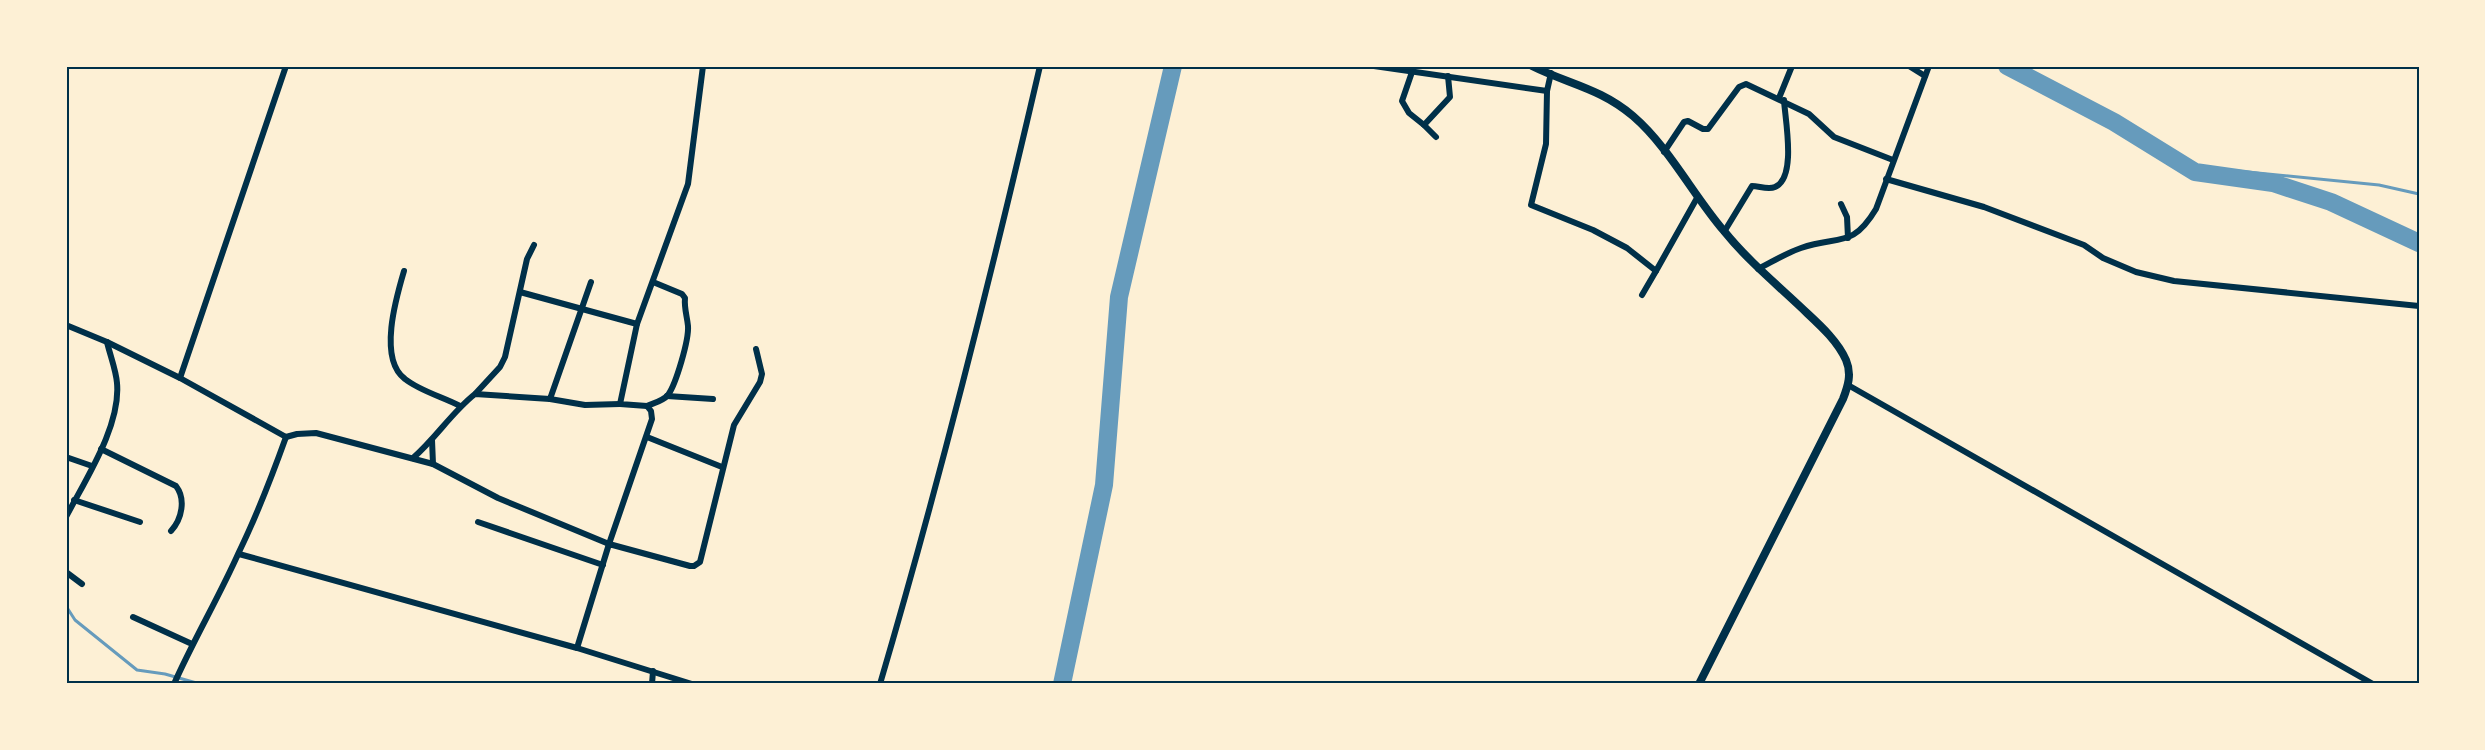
<svg xmlns="http://www.w3.org/2000/svg" width="2485" height="750" font-family="Barlow,sans-serif">
<style>
.lines{fill:none;stroke-linecap:round;stroke-linejoin:round}
.stream{stroke:#669bbc;stroke-width:3}
.river{stroke:#669bbc;stroke-width:18}
.minor{stroke:#003049;stroke-width:6}
.tertiary{stroke:#003049;stroke-width:8}
.neatline{fill:none;stroke:#003049;stroke-width:2}
</style>
<rect width="100%" height="100%" fill="#fdf0d5"/>
<g class="lines">
<!-- stream -->
<g class="stream">
<polyline points="2190,164 2197,167 2379,185 2419,194"/>
<polyline points="66,606 75,620 137,670 165,674 200,684"/>
</g>
<!-- river -->
<g class="river">
<polyline points="2007,66 2114,122 2195,172 2273,183 2331,202 2419,243"/>
<polyline points="1062,684 1104,485 1119,297 1173,66"/>
</g>
<!-- minor -->
<g class="minor">
<polyline points="1374,66 1547,91 1551,73"/>
<polyline points="1909,66 1925,76"/>
<polyline points="2242,66 2285,66"/>
<polyline points="1412,72 1402,101 1409,113 1424,125"/>
<polyline points="1547,91 1546,144 1531,205 1593,230 1627,248 1656,271 1642,295"/>
<polyline points="1779,98 1792,66"/>
<polyline points="1436,137 1424,125 1450,97 1448,76"/>
<polyline points="1664,152 1684,122 1688,121 1703,129 1708,129 1739,87 1746,84 1809,114 1834,137 1893,160"/>
<polyline points="1886,179 1984,207 2084,245 2103,258 2136,272 2174,281 2419,306"/>
<polyline points="1841,204 1847,217 1848,238"/>
<path d="M1724 232 1752 186C1759 186 1768 190 1775 187 1797 178 1785 119 1784 100"/>
<path d="M1758 269C1772 262 1786 253 1801 248 1839 235 1852 249 1876 209L1929 66"/>
<path d="M404 271C396 298 378 359 405 379 420 391 443 397 460 406"/>
<polyline points="1656,271 1697,198"/>
<polyline points="520,292 637,324"/>
<polyline points="66,325 107,342 180,378 286,437 297,434 316,433 433,464 498,498 609,544 652,419 651,411 647,406 620,404 637,324 688,184 703,66"/>
<polyline points="180,378 286,66"/>
<polyline points="1848,385 2373,684"/>
<polyline points="476,393 500,367 505,357 527,259 534,245"/>
<polyline points="667,396 713,399"/>
<polyline points="550,399 585,405 620,404"/>
<path d="M647 406C654 403 663 401 668 395 676 384 689 340 688 326 687 316 684 308 685 298L682 294 653 282"/>
<polyline points="647,437 722,467"/>
<polyline points="432,440 433,464"/>
<path d="M101 449 176 486C186 499 182 519 171 531"/>
<polyline points="66,457 92,466"/>
<path d="M413 458C436 438 452 412 475 394L550 399 591 282"/>
<polyline points="74,500 140,522"/>
<path d="M66 517C85 480 121 426 117 383 116 370 110 355 107 342"/>
<polyline points="478,522 603,565"/>
<polyline points="239,554 577,648 692,684"/>
<polyline points="66,572 82,584"/>
<polyline points="133,617 192,644"/>
<polyline points="577,648 609,544 690,566 694,566 700,562 734,425 760,382 762,374 756,349"/>
<path d="M174 684C194 639 219 597 239 552 257 515 272 476 286 437"/>
<polyline points="652,684 653,671"/>
<path d="M880 684C940 480 992 273 1040 66"/>
</g>
<!-- tertiary -->
<path class="tertiary" d="M1532 66C1568 84 1600 88 1633 116 1669 147 1693 195 1724 231 1749 262 1780 287 1808 314 1822 327 1838 342 1846 360 1852 374 1848 386 1843 399L1699 684"/>
</g>
<!-- border -->
<rect width="2485" height="750" fill="none" stroke="#fdf0d5" stroke-width="135"/>
<rect x="68" y="68" width="2350" height="614" class="neatline"/>
</svg>
